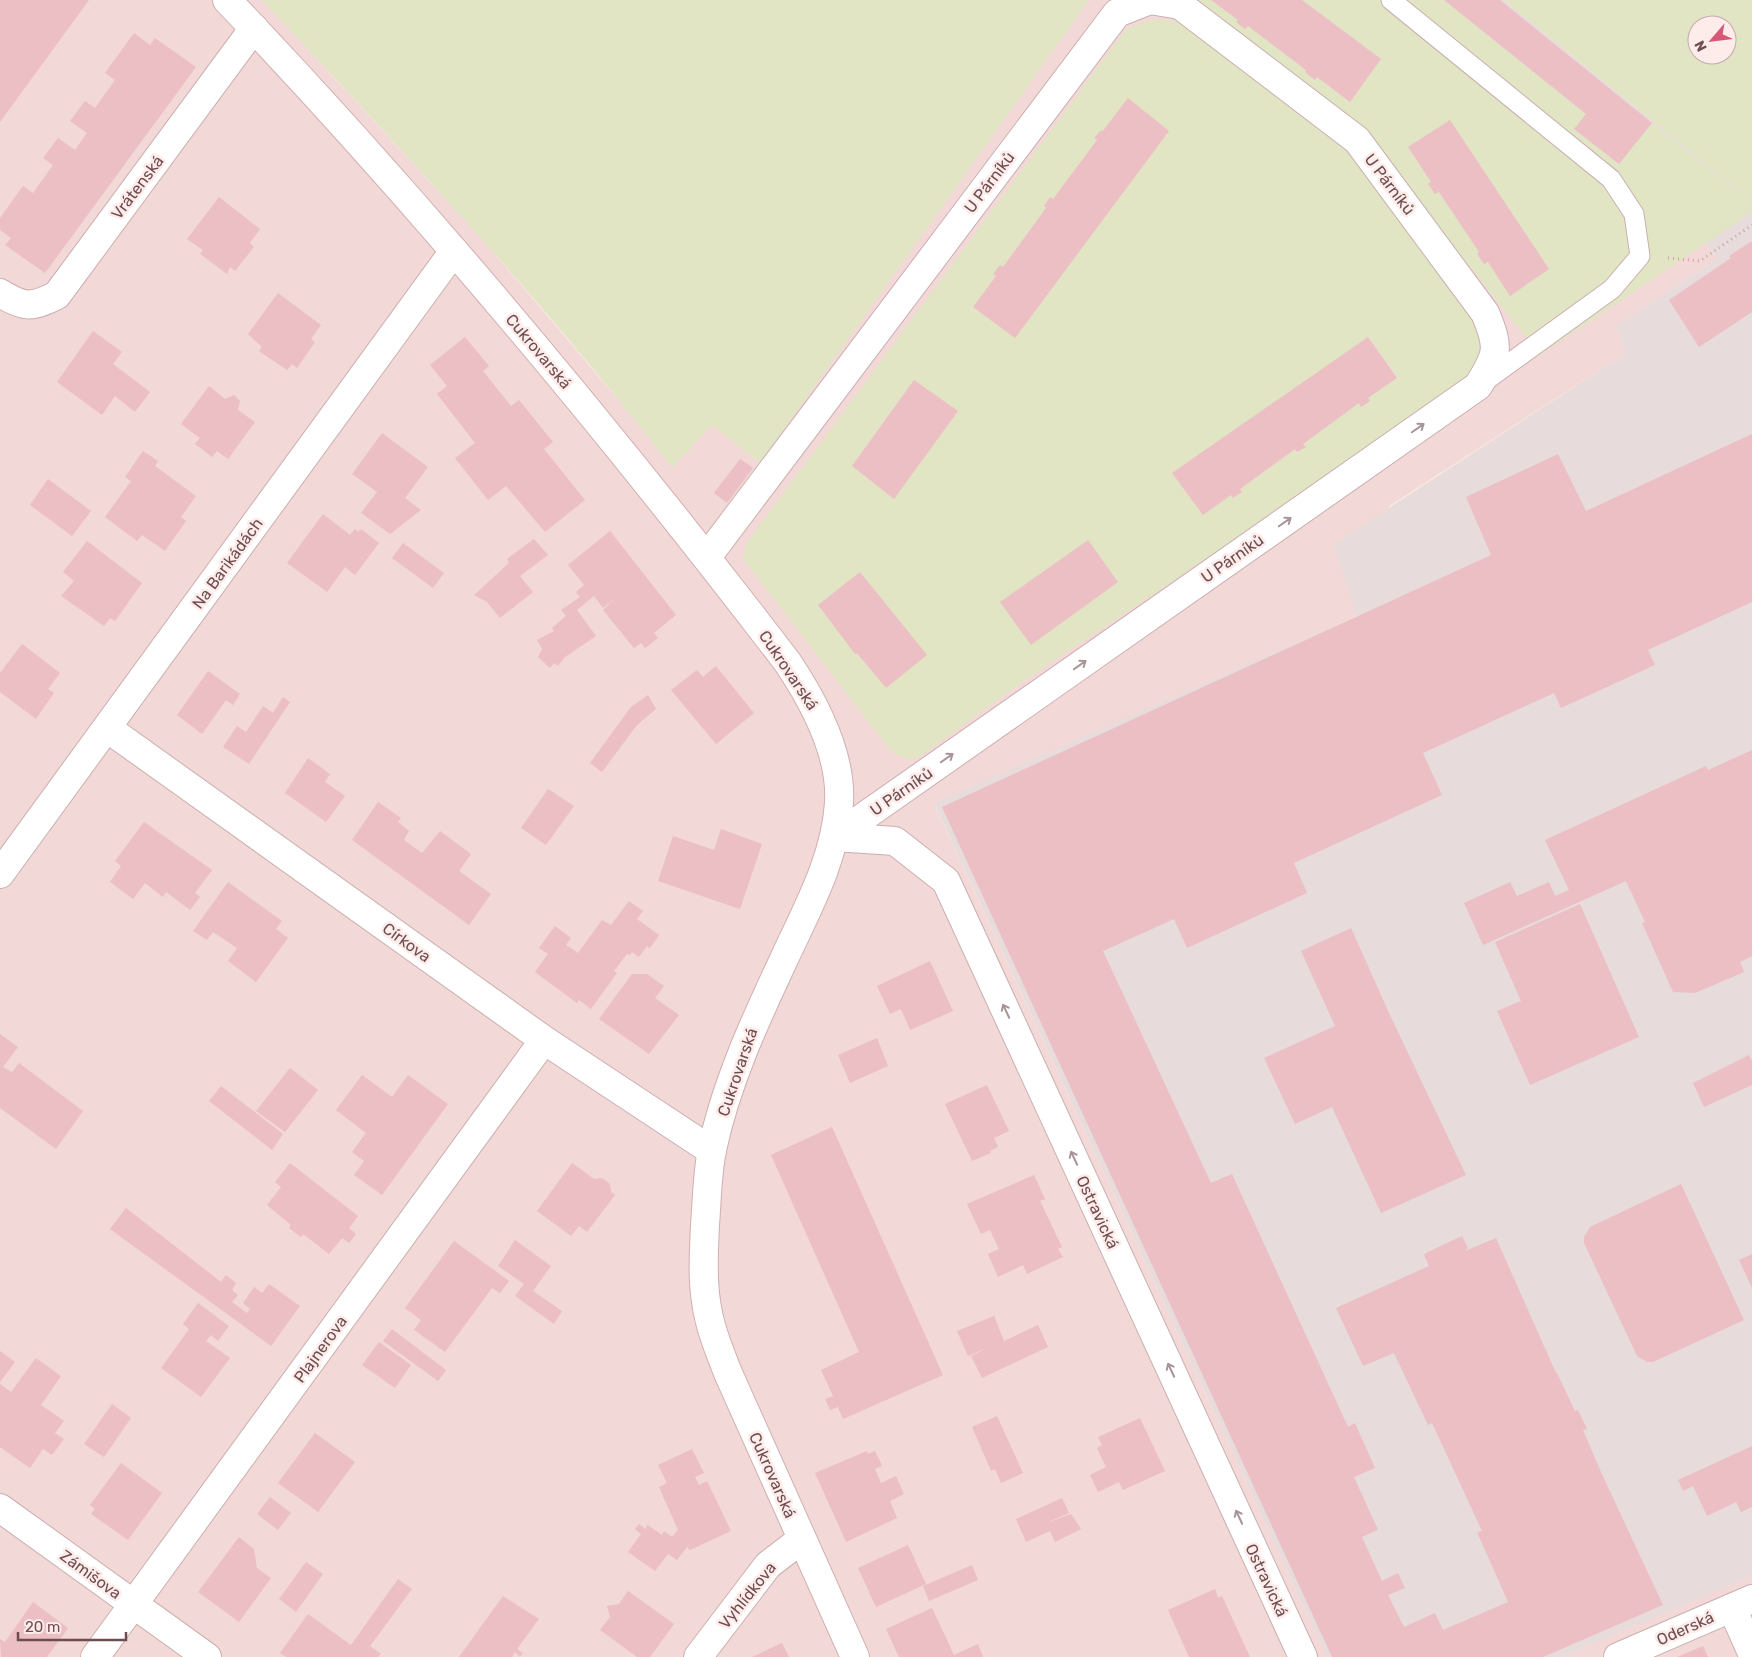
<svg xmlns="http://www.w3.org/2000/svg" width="1752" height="1657" font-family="Rubik,sans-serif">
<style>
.residential{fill:#f2d8d6}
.industrial{fill:#e7dbdb}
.green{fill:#e1e5c4;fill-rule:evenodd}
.building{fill:#ebbfc3}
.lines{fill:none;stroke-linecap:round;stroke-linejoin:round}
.lane-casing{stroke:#cbafb0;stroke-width:21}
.street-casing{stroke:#cbafb0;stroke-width:30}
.secondary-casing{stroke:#d0afb0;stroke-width:30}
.path{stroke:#d0a2a7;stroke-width:3;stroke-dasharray:1 4;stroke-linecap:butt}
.lane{stroke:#fff;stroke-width:19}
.street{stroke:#fff;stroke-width:28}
.secondary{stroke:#fff;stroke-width:28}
.oneway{stroke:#a89497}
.labels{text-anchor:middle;stroke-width:5;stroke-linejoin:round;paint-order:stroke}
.street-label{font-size:16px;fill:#6e4d51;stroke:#fdecea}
</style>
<rect width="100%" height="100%" fill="#f9e7e4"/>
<!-- residential -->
<g class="residential">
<polygon points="0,0 262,0 476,232 631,415 672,468 712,424 760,462 1089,0 1444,0 1562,95 1718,258 1616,326 1626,353 1389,506 1357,616 934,804 1327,1657 0,1657"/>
<polygon points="1752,1575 1752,1657 1563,1657 1682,1605"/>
</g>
<!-- industrial -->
<polygon class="industrial" points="1444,0 1504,0 1752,202 1752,1575 1563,1657 1327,1657 934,803 1357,616 1334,544 1626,353 1616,326 1718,258 1705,244 1574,129 1562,95"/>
<!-- green -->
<g class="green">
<path d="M262 0H1089L760 463 712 425 672 468C546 303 403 152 262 0Z"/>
<path d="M1186 0H1211L1238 20 1236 22 1245 29 1248 26 1306 70 1305 73 1314 80 1317 77 1350 102 1381 59 1302 0H1444L1586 114 1575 129 1618 164 1652 123 1752 203V212L1540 355 1360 129ZM1450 120 1549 269 1510 295 1488 262 1484 264 1477 254 1479 252 1439 192 1429 184 1431 182 1408 147Z"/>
<path d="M1504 0H1752V202ZM1697 25H1727V55H1697Z"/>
<path d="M1154 19 1178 22 1344 145 1486 322 1478 371 1164 587 1022 682 921 756C909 761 902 758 891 751L744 560 746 544 1126 29ZM1128 98 1169 131 1015 337 973 307 996 276 994 274 1000 265 1003 267 1046 208 1044 206 1050 198 1053 199 1097 140 1095 138 1101 130 1102 132ZM1369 337 1397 378 1368 398 1370 401 1361 407 1359 403 1303 444 1305 447 1297 452 1295 449 1240 489 1242 492 1233 498 1231 495 1203 515 1172 473ZM914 380 958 411 894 498 852 466ZM1088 541 1118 582 1031 645ZM860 572 927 655 886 688 846 642Z"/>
</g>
<!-- building -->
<g class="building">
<polygon points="0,0 89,0 0,122"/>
<polygon points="1211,0 1302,0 1381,59 1350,102 1317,77 1315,80 1305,72 1306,70 1248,26 1245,29 1236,22 1238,20"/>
<polygon points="1444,0 1500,0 1652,123 1619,164 1574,129 1586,114"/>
<polygon points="134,33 150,45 155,38 196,67 45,273 5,245 11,238 0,230 0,218 23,186 33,193 53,165 43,158 58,138 75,150 87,133 70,121 85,101 95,108 115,80 105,73"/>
<polygon points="1128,98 1169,131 1015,338 973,307 996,276 993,274 1000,265 1003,267 1046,208 1044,206 1050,197 1053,199 1097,140 1094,138 1101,130 1102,132"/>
<polygon points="1450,120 1549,269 1510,296 1488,262 1484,264 1477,254 1479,252 1439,192 1435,194 1428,184 1431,182 1408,147"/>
<polygon points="219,197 260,229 250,243 254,247 235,271 230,267 227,274 200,254 203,250 187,239"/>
<polygon points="1752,241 1752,312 1699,347 1669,300 1731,258 1729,256"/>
<polygon points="278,293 321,325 311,339 315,342 297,368 292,364 287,370 259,351 262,347 248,334"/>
<polygon points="93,331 122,352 113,364 150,392 135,412 115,396 102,415 57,382"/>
<polygon points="465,337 489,366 483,371 511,406 519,400 553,442 544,449 585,500 545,532 506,486 488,500 455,458 475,443 437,394 447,386 430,365"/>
<polygon points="1368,337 1397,378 1368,398 1370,401 1361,407 1359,403 1303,444 1306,447 1297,452 1295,449 1240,489 1242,492 1233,498 1231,495 1203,515 1172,473"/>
<polygon points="914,380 958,411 894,499 852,466"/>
<polygon points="209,386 225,399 234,395 240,401 238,410 255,422 228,459 217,451 212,457 195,444 200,438 181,424"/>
<polygon points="382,433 428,467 405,498 421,510 390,534 361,513 377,492 352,474"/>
<polygon points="1752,434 1752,602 1648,650 1655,665 1561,708 1554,693 1423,753 1442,795 1294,863 1307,893 1187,948 1174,919 1103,951 1211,1183 1232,1174 1348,1427 1355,1423 1375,1468 1354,1477 1378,1530 1362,1537 1382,1581 1398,1573 1405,1588 1388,1595 1404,1627 1435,1613 1443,1630 1508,1602 1477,1532 1482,1531 1432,1423 1428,1425 1394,1353 1363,1366 1336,1308 1429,1266 1424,1255 1426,1253 1462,1236 1468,1248 1465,1251 1496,1238 1556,1373 1557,1373 1575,1411 1578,1410 1587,1429 1583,1430 1600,1470 1663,1605 1543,1657 1332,1657 942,807 1491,555 1466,497 1558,454 1586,511"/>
<polygon points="143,451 158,461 155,466 196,496 181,517 186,521 165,551 142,535 137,541 105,517 131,481 125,477"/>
<polygon points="740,459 753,468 727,503 714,493"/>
<polygon points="48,479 91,511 72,536 30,505"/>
<polygon points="323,514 350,535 355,529 358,532 361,529 379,543 355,575 345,567 327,592 287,563"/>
<polygon points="610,531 676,615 654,633 658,638 645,648 641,643 634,648 603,610 615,599 603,608 594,596 577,610 596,636 565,657 558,666 554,663 550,668 538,657 542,649 537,640 554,631 552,628 566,616 561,610 580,597 576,592 584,585 568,565"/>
<polygon points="534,539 548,555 520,576 533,592 500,618 487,602 474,595 509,563 507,559"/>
<polygon points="1088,540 1118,582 1031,645 1000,602"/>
<polygon points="87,541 142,583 115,621 110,618 104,626 61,596 74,581 63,572"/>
<polygon points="403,543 444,573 433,588 392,558"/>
<polygon points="860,572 927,655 886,688 857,653 855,654 818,605"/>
<polygon points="22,644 60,673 48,689 54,693 36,719 0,692 0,673"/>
<polygon points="716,666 754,713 716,744 671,690 697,670 703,677"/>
<polygon points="208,671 240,694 233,705 226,700 202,734 177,715"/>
<polygon points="648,695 656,709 637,725 602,772 590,763 631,707"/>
<polygon points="283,697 290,702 249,764 223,747 237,726 246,732 263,706 273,713"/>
<polygon points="1752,750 1752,956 1740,962 1744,972 1695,993 1673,992 1642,923 1645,922 1626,881 1483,945 1464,903 1510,882 1517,896 1549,882 1555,896 1569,890 1545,840 1706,766 1708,770"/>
<polygon points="308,758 330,774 325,782 345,796 326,822 285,793"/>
<polygon points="548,789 574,806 546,845 521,828"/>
<polygon points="378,802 401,818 398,822 409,831 404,840 422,853 440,831 471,854 459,871 491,894 469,925 352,840"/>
<polygon points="144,822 212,870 195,893 200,897 190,910 166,892 163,897 145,883 133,899 110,882 121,866 115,861"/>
<polygon points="721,829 762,844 740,909 658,881 673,836 714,850"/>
<polygon points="228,882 282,921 276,929 288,938 256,982 228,961 237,948 213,932 207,940 193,931"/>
<polygon points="629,901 643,911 637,919 659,935 650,948 647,946 639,957 632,952 630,955 627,954 614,971 617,973 591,1009 579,1000 577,1003 535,972 548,954 539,948 555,926 571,938 566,945 578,953 602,920 611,925"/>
<polygon points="1580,904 1639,1037 1530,1085 1497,1011 1521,1001 1495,942"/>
<polygon points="1351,928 1389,1013 1466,1175 1381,1213 1332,1107 1295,1124 1264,1058 1335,1026 1301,951"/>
<polygon points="930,961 953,1011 910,1030 901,1009 890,1014 877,986"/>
<polygon points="632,974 647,974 664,986 655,998 679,1015 649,1054 599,1019"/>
<polygon points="0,1034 18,1047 3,1067 12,1072 19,1063 83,1111 56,1149 0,1108"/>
<polygon points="877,1038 888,1066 850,1083 838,1055"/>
<polygon points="1749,1055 1752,1061 1752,1085 1704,1107 1693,1083"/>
<polygon points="290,1068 318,1090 285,1132 256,1111"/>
<polygon points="362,1075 392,1097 408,1075 448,1104 382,1195 354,1175 364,1161 352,1152 366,1133 336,1110"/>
<polygon points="987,1085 1009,1131 994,1138 998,1147 990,1151 991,1153 972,1161 945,1104"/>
<polygon points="221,1086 283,1134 272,1150 209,1101"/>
<polygon points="832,1127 943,1375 843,1419 838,1407 830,1410 825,1399 833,1396 821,1370 859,1352 771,1155"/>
<polygon points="290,1163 358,1216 349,1228 356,1234 349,1243 342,1238 329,1254 303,1234 301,1237 289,1228 291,1225 267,1205 281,1187 275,1182"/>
<polygon points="572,1163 594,1179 602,1178 610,1184 611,1192 615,1195 587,1232 579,1226 571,1236 537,1211"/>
<polygon points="1034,1175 1045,1199 1040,1201 1062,1247 1058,1249 1063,1257 1027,1274 1023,1265 998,1277 988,1254 999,1249 990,1230 981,1234 967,1204"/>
<polygon points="1681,1184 1744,1320 1653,1362 1647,1362 1637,1356 1584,1243 1584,1237 1590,1227"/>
<polygon points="126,1208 221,1282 226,1275 236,1283 232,1290 238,1295 232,1302 247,1313 250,1309 243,1303 254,1287 262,1293 269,1284 300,1306 271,1346 110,1229"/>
<polygon points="515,1240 551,1266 533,1291 562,1311 554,1324 515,1296 524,1284 498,1266"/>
<polygon points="454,1241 509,1281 500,1293 492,1288 445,1352 414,1330 421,1320 405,1308"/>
<polygon points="1752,1254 1752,1288 1739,1260"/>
<polygon points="198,1303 229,1326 218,1341 211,1335 206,1341 230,1358 201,1397 161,1368 189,1329 183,1324"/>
<polygon points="994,1316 1004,1341 1038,1325 1048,1347 982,1378 971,1356 989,1347 968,1356 957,1331"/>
<polygon points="392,1329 446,1370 438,1381 383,1341"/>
<polygon points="379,1342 411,1365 395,1388 362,1365"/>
<polygon points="0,1351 15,1362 0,1382"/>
<polygon points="36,1358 61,1376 41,1405 64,1421 55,1433 64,1439 52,1455 43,1449 30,1468 0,1447 0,1384 11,1392"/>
<polygon points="112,1404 131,1418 104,1457 84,1444"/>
<polygon points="997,1416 1023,1473 1001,1483 995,1469 991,1471 972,1427"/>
<polygon points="1140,1418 1165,1471 1123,1490 1119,1482 1098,1492 1090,1475 1106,1467 1097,1448 1102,1445 1098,1437"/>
<polygon points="315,1433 355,1462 318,1512 278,1483"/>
<polygon points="1752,1446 1752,1507 1741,1512 1736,1502 1707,1516 1693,1486 1683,1491 1678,1480"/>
<polygon points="692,1449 704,1473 695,1477 699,1485 707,1481 731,1531 690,1550 687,1547 677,1560 668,1554 655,1571 628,1552 641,1534 635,1529 639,1524 645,1529 648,1525 662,1535 664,1531 672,1537 678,1530 659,1487 667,1483 658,1465"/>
<polygon points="867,1451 868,1454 875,1451 882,1466 875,1469 881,1483 896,1476 904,1494 890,1501 897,1518 846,1542 815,1473"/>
<polygon points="121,1463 162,1493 128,1540 91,1514 95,1509 90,1505"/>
<polygon points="270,1497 291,1513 278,1530 257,1514"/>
<polygon points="1062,1498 1069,1513 1046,1523 1071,1514 1081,1529 1055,1542 1050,1531 1026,1542 1016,1519"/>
<polygon points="239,1537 254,1549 257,1568 271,1578 239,1622 198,1592"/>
<polygon points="908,1545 926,1584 876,1607 858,1568"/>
<polygon points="306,1562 323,1574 296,1612 279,1599"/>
<polygon points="972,1565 978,1580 929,1601 923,1586"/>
<polygon points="398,1579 412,1589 370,1646 381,1654 378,1657 286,1657 280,1653 308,1614 351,1645"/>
<polygon points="1215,1589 1218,1598 1222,1596 1250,1657 1189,1657 1168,1610"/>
<polygon points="628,1591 674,1624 650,1657 637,1657 600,1630 610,1617 607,1606 619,1604"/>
<polygon points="503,1596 539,1619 517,1649 523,1653 520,1657 515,1652 512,1657 459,1657"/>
<polygon points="33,1602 68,1628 47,1657 1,1657 0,1639 5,1642"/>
<polygon points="932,1608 954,1655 978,1644 983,1657 899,1657 886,1629"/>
<polygon points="782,1643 789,1657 752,1657"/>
<polygon points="1703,1646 1708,1657 1677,1657"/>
</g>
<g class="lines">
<defs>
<polyline id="lane" points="1391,0 1611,179 1634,214 1640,256 1612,289 1485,381"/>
<g id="street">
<path d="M0 293C24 308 32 308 57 295L254 28"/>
<path d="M707 557 1117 13 1150 0 1180 5 1357 140 1485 313C1500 348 1498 354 1478 386L835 837"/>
<polyline points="107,728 544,1040 712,1151"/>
<polyline points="835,837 895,841 946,881 1303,1657"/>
<polyline points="0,874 454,251"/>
<polyline points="0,1508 207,1657"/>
<polyline points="1732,1608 1752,1653"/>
<polyline points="95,1657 544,1040"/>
<polyline points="698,1657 768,1565 802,1539"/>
<polyline points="1618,1657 1752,1599"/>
</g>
<path id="secondary" d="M227 0C427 210 612 433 788 663 814 702 842 755 839 803 835 860 807 909 784 959 755 1021 726 1083 712 1150 707 1175 707 1201 705 1225 704 1250 702 1277 706 1301 709 1326 719 1350 728 1373L855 1657"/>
</defs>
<!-- lane casing -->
<use href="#lane" class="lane-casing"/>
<!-- street casing -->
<use href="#street" class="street-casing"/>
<!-- secondary casing -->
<use href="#secondary" class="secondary-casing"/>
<!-- path -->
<polyline class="path" points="1668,258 1700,261 1752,225"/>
<!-- lane -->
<use href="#lane" class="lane"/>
<!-- street -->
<use href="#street" class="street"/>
<!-- secondary -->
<use href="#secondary" class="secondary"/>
</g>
<!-- one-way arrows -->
<defs><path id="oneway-shaft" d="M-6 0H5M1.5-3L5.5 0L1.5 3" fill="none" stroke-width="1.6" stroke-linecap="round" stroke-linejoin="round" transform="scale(1.25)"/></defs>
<g class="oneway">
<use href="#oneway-shaft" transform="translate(1418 428) rotate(-35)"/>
<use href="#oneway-shaft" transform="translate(1285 522) rotate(-35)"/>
<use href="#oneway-shaft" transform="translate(1080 665) rotate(-35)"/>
<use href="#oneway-shaft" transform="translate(947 758) rotate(-35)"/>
<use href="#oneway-shaft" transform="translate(1006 1011) rotate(-115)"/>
<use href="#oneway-shaft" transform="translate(1074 1158) rotate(-115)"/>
<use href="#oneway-shaft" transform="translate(1171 1370) rotate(-115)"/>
<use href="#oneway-shaft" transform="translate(1239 1517) rotate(-115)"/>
</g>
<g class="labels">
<!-- street labels -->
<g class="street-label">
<text transform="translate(989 182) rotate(-53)" y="6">U Párníků</text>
<text transform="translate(1390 184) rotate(53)" y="6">U Párníků</text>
<text transform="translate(137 187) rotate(-53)" y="6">Vrátenská</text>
<text transform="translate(539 351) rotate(50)" y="6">Cukrovarská</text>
<text transform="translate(1232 558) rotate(-35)" y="6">U Párníků</text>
<text transform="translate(227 563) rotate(-54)" y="6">Na Barikádách</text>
<text transform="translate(789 670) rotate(56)" y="6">Cukrovarská</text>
<text transform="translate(901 791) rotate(-35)" y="6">U Párníků</text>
<text transform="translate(407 942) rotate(36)" y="6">Církova</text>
<text transform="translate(737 1072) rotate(-71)" y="6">Cukrovarská</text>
<text transform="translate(1098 1212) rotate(65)" y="6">Ostravická</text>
<text transform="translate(320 1349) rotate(-54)" y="6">Plajnerova</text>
<text transform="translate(773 1475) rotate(66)" y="6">Cukrovarská</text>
<text transform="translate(91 1574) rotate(36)" y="6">Zámišova</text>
<text transform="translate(1267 1580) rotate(65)" y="6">Ostravická</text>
<text transform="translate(747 1595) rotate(-51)" y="6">Vyhlídkova</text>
<text transform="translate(1685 1628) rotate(-24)" y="6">Oderská</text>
</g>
</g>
<!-- north arrow -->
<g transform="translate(1712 40) rotate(242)"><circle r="24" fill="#fdecea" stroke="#c4acad"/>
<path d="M0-4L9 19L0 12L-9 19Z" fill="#d65778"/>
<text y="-8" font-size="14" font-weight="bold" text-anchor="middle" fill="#6e4d51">N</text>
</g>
<!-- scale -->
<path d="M18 1632v8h108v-8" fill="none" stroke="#6e4d51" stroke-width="2.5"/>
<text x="25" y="1632" font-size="15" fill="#6e4d51" stroke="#fdecea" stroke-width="4" paint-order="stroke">20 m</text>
</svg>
